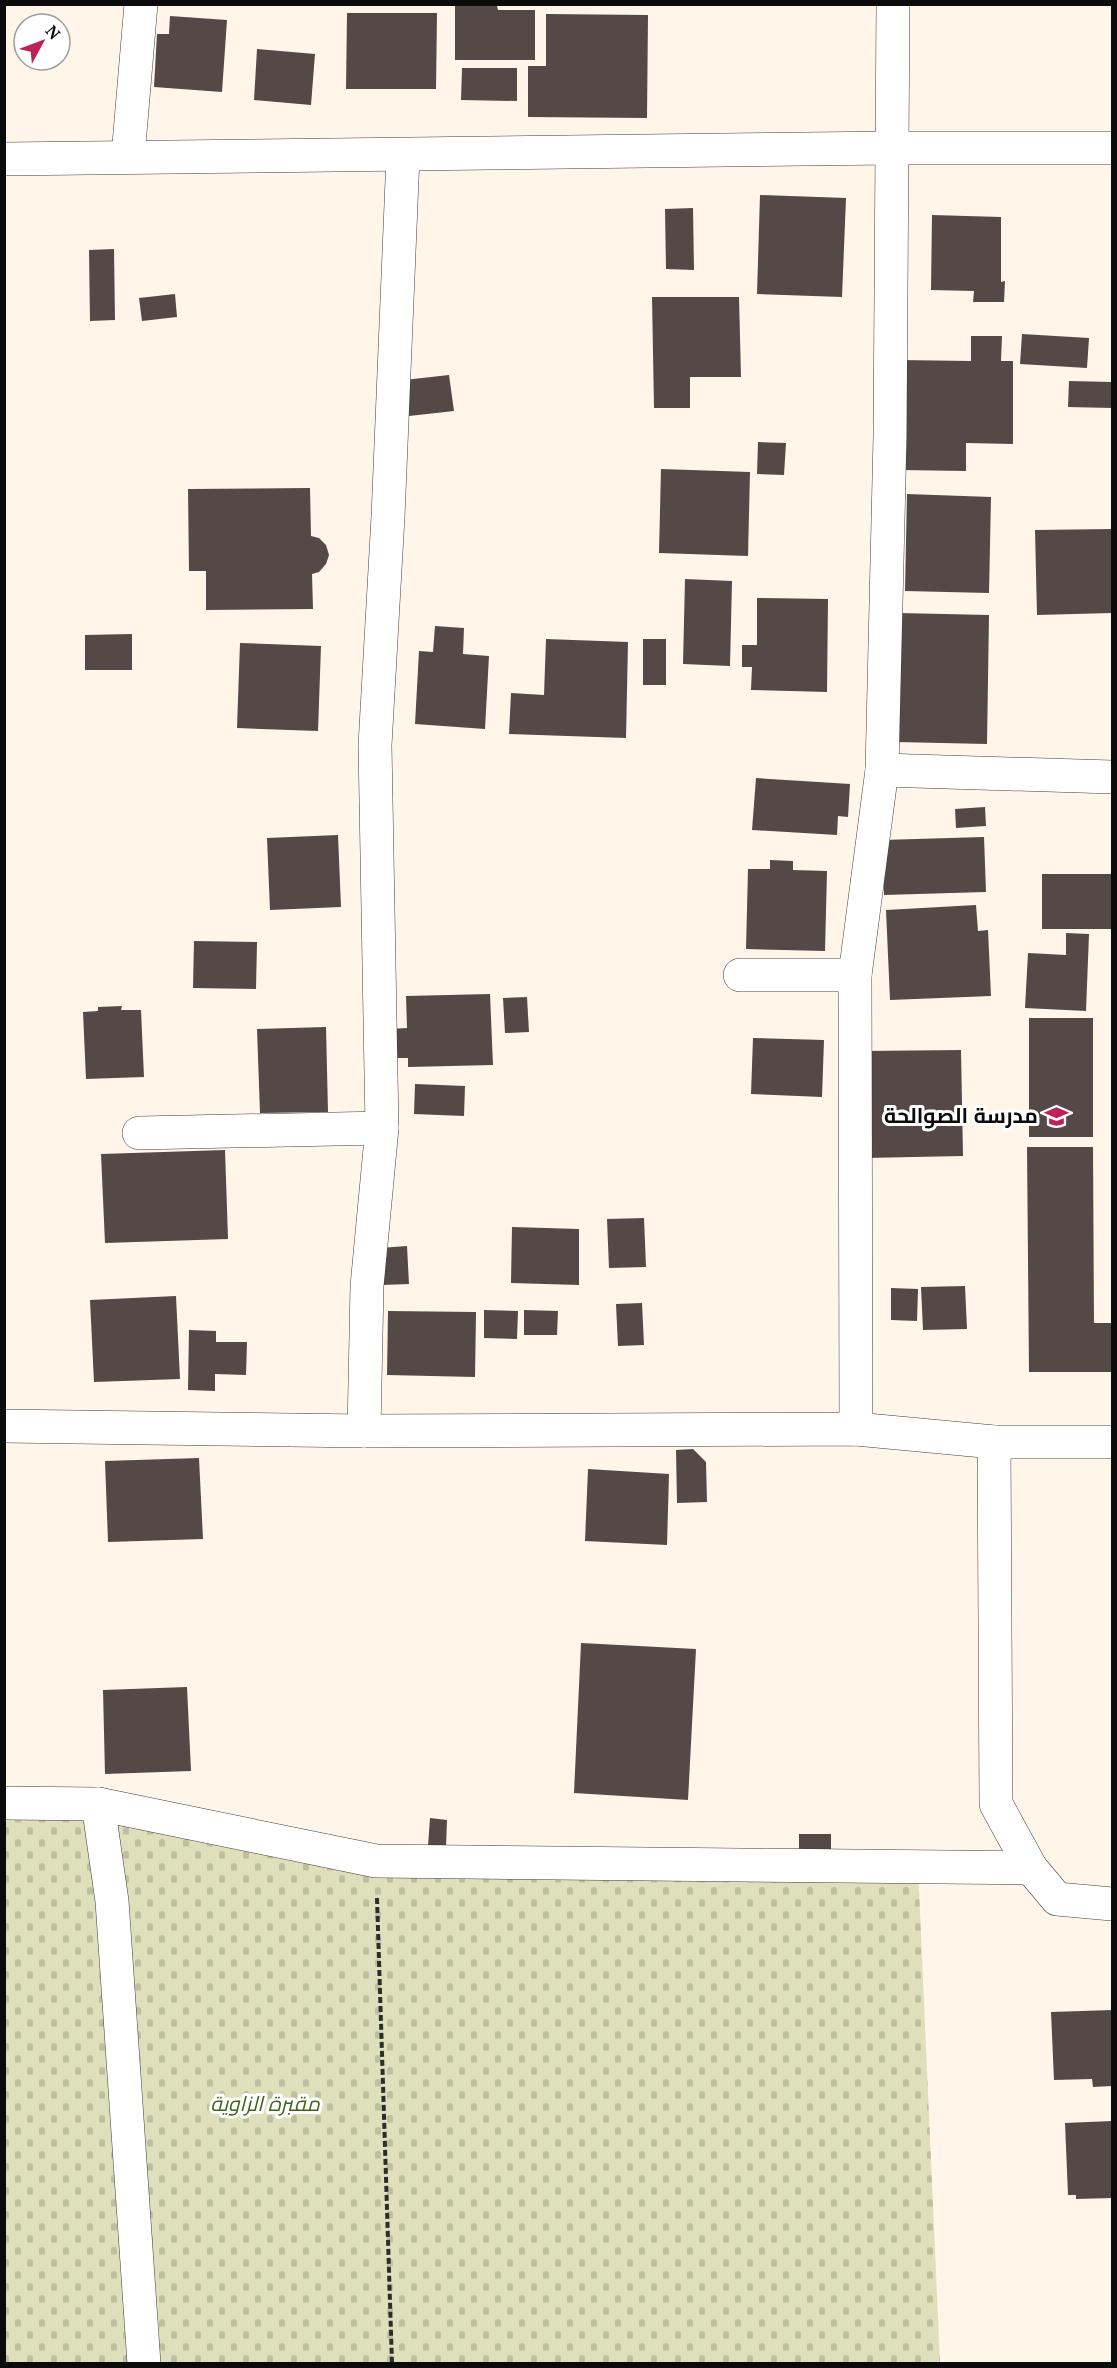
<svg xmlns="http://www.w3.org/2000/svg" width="1117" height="2368" font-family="'PT Serif',Cairo,serif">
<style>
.cemetery{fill:url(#cemetery-stones)}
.building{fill:#544947}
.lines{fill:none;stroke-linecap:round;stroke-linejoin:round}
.minor-casing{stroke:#3e3e3e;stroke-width:34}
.path{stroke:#2d2d2d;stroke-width:4;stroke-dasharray:6 3;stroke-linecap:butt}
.minor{stroke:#fff;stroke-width:33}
.labels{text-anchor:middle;stroke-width:6;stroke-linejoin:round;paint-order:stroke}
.poi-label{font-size:21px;font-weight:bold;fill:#0b0b0b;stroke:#fff;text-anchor:end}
.park-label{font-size:21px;font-style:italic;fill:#3f641b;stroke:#fff}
</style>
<defs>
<pattern id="cemetery-stones" width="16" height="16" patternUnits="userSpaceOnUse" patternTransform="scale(1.5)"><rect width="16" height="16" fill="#dfe0bb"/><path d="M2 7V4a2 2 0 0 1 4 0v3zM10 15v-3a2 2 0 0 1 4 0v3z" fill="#bebf9f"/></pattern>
</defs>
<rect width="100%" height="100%" fill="#fff5e9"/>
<!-- cemetery -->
<polygon class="cemetery" points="5,1802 376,1861 918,1867 940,2363 5,2364"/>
<!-- building -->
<g class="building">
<polygon points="455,6 497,6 498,10 535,10 535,60 455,60"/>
<polygon points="347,13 437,13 436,89 346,89"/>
<polygon points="546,14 648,15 647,118 528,117 528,66 546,66"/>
<polygon points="170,16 227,20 222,92 154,87 157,34 169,34"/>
<polygon points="257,49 315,54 311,105 254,100"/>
<polygon points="462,68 517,68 517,101 461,100"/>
<polygon points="760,195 846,198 842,297 757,294"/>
<polygon points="693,208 694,270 666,269 665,209"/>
<polygon points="932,215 1001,217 1001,282 1005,281 1004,302 973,302 974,291 931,290"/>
<polygon points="114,249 115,320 90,321 89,250"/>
<polygon points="175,294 177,317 142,321 139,298"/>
<polygon points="652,297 739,297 741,377 690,377 690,408 654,408"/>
<polygon points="1022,334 1089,338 1087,368 1020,364"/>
<polygon points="971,336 1002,336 1001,361 1013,361 1013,444 966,443 966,471 899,470 899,360 971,361"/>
<polygon points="449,375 454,411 409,416 404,380"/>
<polygon points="1069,381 1112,382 1112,408 1068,407"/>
<polygon points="758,442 786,443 784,475 757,474"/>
<polygon points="661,469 750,472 748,556 659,553"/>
<polygon points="310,488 311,536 319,538 326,545 329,555 326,564 319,572 312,574 313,609 206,610 206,571 189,571 188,489"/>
<polygon points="907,494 991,497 989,593 905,591"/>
<polygon points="1112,529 1112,613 1037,615 1035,530"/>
<polygon points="685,579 732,581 730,666 683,664"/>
<polygon points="757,598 828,599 827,692 751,690 752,667 742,667 742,645 757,645"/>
<polygon points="898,613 989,615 987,744 896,742"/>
<polygon points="435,626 464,628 463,654 489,656 485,729 415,724 419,651 433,652"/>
<polygon points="132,634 132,670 85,670 85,635"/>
<polygon points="546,639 628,642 626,738 509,734 511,693 544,695"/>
<rect x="643" y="639" width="23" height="46"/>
<polygon points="240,643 321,646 318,731 237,728"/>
<polygon points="756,778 850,784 848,817 838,816 837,835 752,830"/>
<polygon points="985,807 986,826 956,828 955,809"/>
<polygon points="338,835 341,907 270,910 267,838"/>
<polygon points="984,837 986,892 884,895 882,840"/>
<polygon points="770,860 793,861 793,870 827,871 825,951 746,949 748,869 770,869"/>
<rect x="1042" y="874" width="70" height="55"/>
<polygon points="976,905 978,931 988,930 991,996 890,1000 886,910"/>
<polygon points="1066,933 1089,934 1086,1011 1025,1008 1028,953 1066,955"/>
<polygon points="194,941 257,942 256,989 193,988"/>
<polygon points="490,994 493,1065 408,1067 408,1058 390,1058 389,1029 407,1028 406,996"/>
<polygon points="527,997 529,1032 505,1033 503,998"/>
<polygon points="122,1006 121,1010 141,1010 144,1077 86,1079 83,1012 98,1011 98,1007"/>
<rect x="1029" y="1018" width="64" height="119"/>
<polygon points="326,1027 328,1112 260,1113 257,1029"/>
<polygon points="753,1038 824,1040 822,1097 751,1094"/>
<polygon points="961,1050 963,1156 865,1158 864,1051"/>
<polygon points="415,1084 465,1086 464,1116 414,1114"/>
<polygon points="1027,1147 1093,1147 1094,1323 1112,1323 1112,1372 1029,1372"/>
<polygon points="225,1150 228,1239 105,1243 101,1154"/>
<polygon points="644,1218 646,1267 609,1268 607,1219"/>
<polygon points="512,1227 579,1229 579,1285 511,1283"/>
<polygon points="407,1246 409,1284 382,1285 380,1248"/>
<polygon points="965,1286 967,1329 923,1330 921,1287"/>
<polygon points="891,1288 918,1289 917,1321 891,1320"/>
<polygon points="176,1296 180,1379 94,1382 90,1300"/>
<polygon points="642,1303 644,1345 618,1346 616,1304"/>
<polygon points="484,1310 518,1311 517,1339 484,1338"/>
<polygon points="524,1310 558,1311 557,1335 524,1335"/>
<polygon points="388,1311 476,1312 475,1377 387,1375"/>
<polygon points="189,1330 216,1331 216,1342 247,1342 246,1375 215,1374 215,1391 188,1390"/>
<polygon points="693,1449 706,1462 707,1502 677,1503 676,1450"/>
<polygon points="199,1458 203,1539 108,1542 105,1461"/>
<polygon points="588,1469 669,1474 667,1545 585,1541"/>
<polygon points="581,1643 696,1649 688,1800 574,1793"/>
<polygon points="187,1687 191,1771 105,1774 103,1690"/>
<polygon points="430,1818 447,1820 446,1847 428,1846"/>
<rect x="799" y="1834" width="32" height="23"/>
<polygon points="1112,2010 1112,2086 1093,2087 1092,2079 1054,2080 1051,2012"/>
<polygon points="1112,2121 1112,2198 1076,2199 1076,2195 1068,2195 1065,2123"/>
</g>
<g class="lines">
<defs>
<g id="minor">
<polyline points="128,156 141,4"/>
<polyline points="4,159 892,148 1112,148"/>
<polyline points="882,770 1112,777"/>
<polyline points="740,975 855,975"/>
<polyline points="139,1133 382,1128"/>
<polyline points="4,1426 364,1431 856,1429 994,1442 1112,1442"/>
<polyline points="856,1429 855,975 882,770 890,437 893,4"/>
<polyline points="364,1431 367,1286 382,1128 375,745 388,517 403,156"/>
<polyline points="994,1442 996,1804 1031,1868 1057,1899 1112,1904"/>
<polyline points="4,1803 98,1804"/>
<polyline points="144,2364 112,1901 98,1804 376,1861 1031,1868"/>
</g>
</defs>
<!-- minor casing -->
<use href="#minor" class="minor-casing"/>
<!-- path -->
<polyline class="path" points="377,1898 392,2364"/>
<!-- minor -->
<use href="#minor" class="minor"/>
</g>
<!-- icons -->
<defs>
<symbol id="school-bare" viewBox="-9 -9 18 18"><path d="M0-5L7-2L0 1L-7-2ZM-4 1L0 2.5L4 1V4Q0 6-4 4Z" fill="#be2155" stroke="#fff" stroke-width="2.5" paint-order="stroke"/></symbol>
</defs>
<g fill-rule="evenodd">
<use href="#school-bare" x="1040" y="1100" width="33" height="33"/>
</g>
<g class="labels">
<!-- poi labels -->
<g class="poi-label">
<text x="1038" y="1123">مدرسة الصوالحة</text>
</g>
<!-- park labels -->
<g class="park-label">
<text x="265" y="2111">مقبرة الزاوية</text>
</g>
</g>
<!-- border -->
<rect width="1117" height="2368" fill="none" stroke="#0b0b0b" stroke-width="12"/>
<!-- north arrow -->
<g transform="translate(42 42) rotate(49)"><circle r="28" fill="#ffffff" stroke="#9d9d9d" stroke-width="1.5"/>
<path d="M0-4.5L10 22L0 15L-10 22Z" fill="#be2155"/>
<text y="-9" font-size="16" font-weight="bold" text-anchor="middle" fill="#0b0b0b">N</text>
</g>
</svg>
